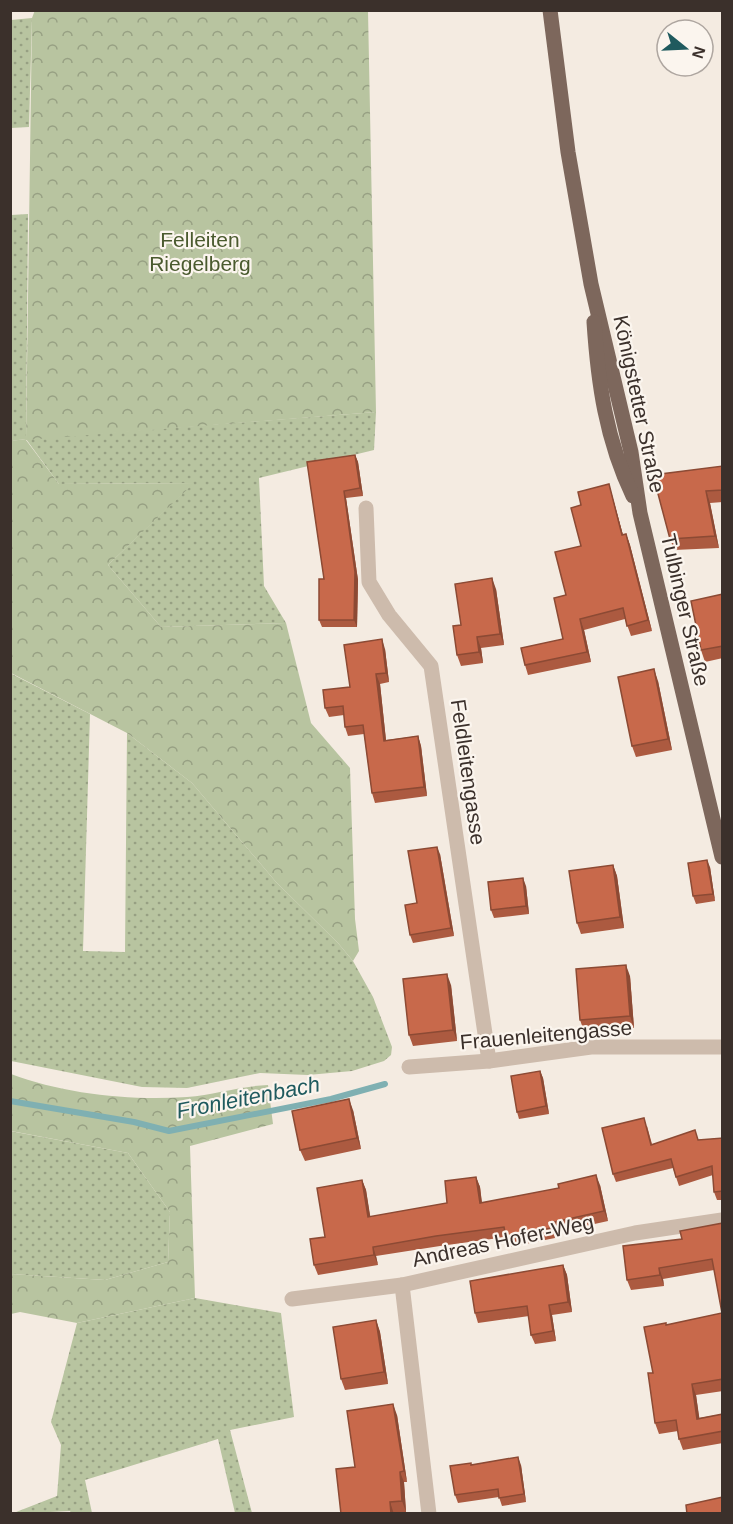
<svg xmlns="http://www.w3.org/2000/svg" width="733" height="1524" font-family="Arial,sans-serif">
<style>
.green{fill:url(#green-dots)}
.forest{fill:url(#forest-crowns)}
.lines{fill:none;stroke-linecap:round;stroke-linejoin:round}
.stream{stroke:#7fb0b2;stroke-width:6}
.minor{stroke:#cdbbac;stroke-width:15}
.major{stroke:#7d675c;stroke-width:15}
.wall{fill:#ac5a40}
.shaded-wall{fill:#8c4a34}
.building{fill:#c8694b;stroke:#8c4a34;stroke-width:1.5}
.labels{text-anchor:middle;stroke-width:4.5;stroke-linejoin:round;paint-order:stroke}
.park-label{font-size:21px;fill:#4a5a2e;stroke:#fbf5ee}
.street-label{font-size:21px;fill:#3b302b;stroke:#fbf5ee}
.water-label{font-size:22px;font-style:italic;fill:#1f5a5e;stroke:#fbf5ee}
</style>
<defs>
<pattern id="green-dots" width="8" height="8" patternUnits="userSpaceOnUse" patternTransform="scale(1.5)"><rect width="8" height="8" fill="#b8c4a0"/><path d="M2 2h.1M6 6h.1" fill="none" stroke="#97a083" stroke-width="1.8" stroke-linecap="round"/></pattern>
<pattern id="forest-crowns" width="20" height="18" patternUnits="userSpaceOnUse" patternTransform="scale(1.5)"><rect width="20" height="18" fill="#b8c4a0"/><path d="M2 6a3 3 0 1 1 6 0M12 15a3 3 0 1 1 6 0" fill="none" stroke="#97a083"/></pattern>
</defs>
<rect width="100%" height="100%" fill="#f4ebe1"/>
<!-- green -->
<g class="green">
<polygon points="32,18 29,127 11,128 11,20"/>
<polygon points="28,214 26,439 376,412 374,450 259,478 264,586 286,623 161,627 108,565 193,483 59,484 26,439 11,441 11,215"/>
<polygon points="10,673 90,714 83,951 125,952 127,733 192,783 276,882 338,943 353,961 373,997 392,1047 391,1055 384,1061 352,1071 308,1075 260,1073 187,1088 142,1087 11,1061"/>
<polygon points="10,1131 128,1153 170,1212 168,1262 105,1280 11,1274"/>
<polygon points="195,1298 281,1313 294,1417 230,1430 252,1513 235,1513 218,1439 85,1480 92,1513 71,1513 70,1511 11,1514 57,1496 61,1445 51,1422 77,1323"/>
</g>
<!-- forest -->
<g class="forest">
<polygon points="35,10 368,11 376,412 26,440 59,484 194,483 108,565 161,627 286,623 311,723 350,768 355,919 359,951 353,961 338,943 276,882 192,783 127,733 11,673 10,441 26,439 32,18"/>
<path d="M11 1074C64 1094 130 1101 187 1097 214 1095 240 1086 268 1085L273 1124 190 1146 195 1298 77 1323 20 1312 11 1314V1274L105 1280 168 1262 170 1212 128 1153 11 1131Z"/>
</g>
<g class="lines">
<!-- stream -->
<polyline class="stream" points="10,1101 134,1122 169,1131 331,1099 385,1084"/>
<!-- minor -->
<g class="minor">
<polyline points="366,508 369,582 389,615 431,666 489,1061"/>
<polyline points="409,1067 489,1061 591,1047 722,1047"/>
<polyline points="402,1285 429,1514"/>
<polyline points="292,1299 402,1285 635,1233 722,1220"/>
</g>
<!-- major -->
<g class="major">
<polyline points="550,10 568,152 591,284 631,452 640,513 722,857"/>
<path d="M594 322C598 383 606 440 633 496"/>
</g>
</g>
<!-- wall -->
<g class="wall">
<polygon points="355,455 358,462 363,496 346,498 358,580 357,627 322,627 319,620 324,579 307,462"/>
<polygon points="723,466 723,502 710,503 719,548 674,550 670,539"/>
<polygon points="609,484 612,495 623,535 626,534 630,545 652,631 631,636 625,619 584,630 591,662 528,675 525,665 563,639 566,595 581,546 581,505"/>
<polygon points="496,589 504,645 481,648 483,663 461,666 457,655 461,625"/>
<polygon points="723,594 723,658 705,662 701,650"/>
<polygon points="385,649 389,682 380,684 386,740 418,736 421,746 427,796 375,803 372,793 364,734 348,736 345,727 344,715 329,717 325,708 350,687"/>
<polygon points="658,681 672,750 636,757 632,746"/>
<polygon points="440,854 454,936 413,943 410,935 417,903"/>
<polygon points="613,865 617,876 624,928 581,934 577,923"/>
<polygon points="710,867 715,901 696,904 693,896"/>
<polygon points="526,886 529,914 494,918 491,910"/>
<polygon points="630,976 634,1028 584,1031 580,1020"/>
<polygon points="451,985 457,1041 413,1046 409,1035"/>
<polygon points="540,1071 543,1078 549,1114 519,1119 517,1112"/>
<polygon points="353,1110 361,1149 305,1161 300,1150"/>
<polygon points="647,1126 652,1144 723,1138 723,1200 717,1200 714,1192 713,1175 679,1186 673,1168 616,1182 613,1174"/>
<polygon points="476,1177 480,1187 482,1203 600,1185 608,1221 554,1233 555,1238 510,1247 506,1237 440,1246 376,1256 378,1265 318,1275 314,1265 325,1237 362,1180 366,1190 370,1217 447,1203"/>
<polygon points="723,1223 723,1391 696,1395 699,1418 723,1414 723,1443 683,1450 679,1439 678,1431 659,1434 655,1423 653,1373 667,1325 722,1313 714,1270 663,1279 664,1286 631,1290 627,1280 682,1239"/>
<polygon points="563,1265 567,1275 572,1312 552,1315 556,1341 535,1344 531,1335 529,1316 478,1323 475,1313"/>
<polygon points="376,1320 380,1332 388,1384 345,1390 341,1379"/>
<polygon points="397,1415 407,1482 404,1482 406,1512 394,1513 355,1467"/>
<polygon points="471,1465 521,1465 526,1502 502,1506 499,1497 458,1503 455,1495"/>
</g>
<!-- shaded-wall -->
<g class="shaded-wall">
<polygon points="355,455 358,462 363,496 360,488"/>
<polygon points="609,484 612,495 626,546 622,535"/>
<polygon points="344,491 346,498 358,580 357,627 354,620"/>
<polygon points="706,491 710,503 719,548 715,536"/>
<polygon points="626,534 630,545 652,631 648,620"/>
<polygon points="492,578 496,589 504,645 500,634"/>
<polygon points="580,619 584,630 591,662 587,652"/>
<polygon points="477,637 481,648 483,663 479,652"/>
<polygon points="382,639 385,649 389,682 386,673"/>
<polygon points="654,669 658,681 672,750 668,739"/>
<polygon points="376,674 380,684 387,750 384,741"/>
<polygon points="418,736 421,746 427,796 424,787"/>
<polygon points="437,847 440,854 454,936 451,928"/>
<polygon points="707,860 710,867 715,901 713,894"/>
<polygon points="613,865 617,876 624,928 620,917"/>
<polygon points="523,878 526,886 529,914 526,906"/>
<polygon points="626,965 630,976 634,1028 630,1016"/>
<polygon points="447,974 451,985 457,1041 453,1030"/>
<polygon points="540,1071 543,1078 549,1114 546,1106"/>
<polygon points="349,1099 353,1110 361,1149 357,1138"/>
<polygon points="596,1175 600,1185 608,1221 604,1211"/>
<polygon points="476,1177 480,1187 483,1213 480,1203"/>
<polygon points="362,1180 366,1190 372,1227 368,1217"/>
<polygon points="373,1247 376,1256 378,1265 374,1255"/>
<polygon points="563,1265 567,1275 572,1312 568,1302"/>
<polygon points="659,1268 663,1279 664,1286 660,1275"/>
<polygon points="549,1305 552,1315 556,1341 553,1331"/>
<polygon points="376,1320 380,1332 388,1384 384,1372"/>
<polygon points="692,1384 696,1395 701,1429 697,1419"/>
<polygon points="393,1404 397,1415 407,1482 404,1471"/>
<polygon points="518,1457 521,1465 526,1502 524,1494"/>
<polygon points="400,1472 404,1482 406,1512 402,1501"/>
<polygon points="390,1502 394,1514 391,1514"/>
</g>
<!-- building -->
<g class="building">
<polygon points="355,455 360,488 344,491 355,572 354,620 319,620 319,579 324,579 307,462"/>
<polygon points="723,466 723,490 706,491 715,536 670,539 653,475"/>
<polygon points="609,484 622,535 626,534 648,620 627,626 623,608 580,619 587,652 525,665 521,648 563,639 554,598 566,595 555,552 581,546 571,508 581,505 578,492"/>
<polygon points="492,578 500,634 477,637 479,652 457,655 453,626 461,625 455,584"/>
<polygon points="723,594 723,646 701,650 691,601"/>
<polygon points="382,639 386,673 376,674 384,741 418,736 424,787 372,793 363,725 345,727 343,706 325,708 323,690 350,687 344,645"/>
<polygon points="654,669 668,739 632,746 618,677"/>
<polygon points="437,847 451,928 410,935 405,905 417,903 408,851"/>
<polygon points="707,860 713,894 693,896 688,863"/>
<polygon points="613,865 620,917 577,923 569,871"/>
<polygon points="523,878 526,906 491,910 488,882"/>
<polygon points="626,965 630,1016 580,1020 576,969"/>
<polygon points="447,974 453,1030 409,1035 403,979"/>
<polygon points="540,1071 546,1106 517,1112 511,1076"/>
<polygon points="349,1099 357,1138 300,1150 292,1111"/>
<polygon points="644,1118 651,1145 695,1130 698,1140 723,1138 723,1191 714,1192 712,1166 676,1177 671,1159 613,1174 602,1128"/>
<polygon points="596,1175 604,1211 550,1223 551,1228 506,1237 504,1227 436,1236 373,1247 374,1255 314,1265 310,1239 325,1237 317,1188 362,1180 368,1217 447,1203 445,1181 476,1177 480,1203 559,1188 558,1184"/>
<polygon points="723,1223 723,1379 692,1384 697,1419 723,1414 723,1431 679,1439 676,1420 655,1423 648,1373 653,1373 644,1327 666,1323 666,1325 722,1313 712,1259 659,1268 660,1275 627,1280 623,1246 682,1239 680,1231"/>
<polygon points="563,1265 568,1302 549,1305 553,1331 531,1335 527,1306 475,1313 470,1281"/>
<polygon points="376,1320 384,1372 341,1379 333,1327"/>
<polygon points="393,1404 404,1471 400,1472 402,1501 390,1502 391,1514 341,1514 336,1469 355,1467 347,1411"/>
<polygon points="518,1457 524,1494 499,1498 498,1489 455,1495 450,1466 471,1463 471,1465"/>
<polygon points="723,1497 723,1514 687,1514 686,1505"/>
</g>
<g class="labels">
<!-- park labels -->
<g class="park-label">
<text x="200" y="247">Felleiten<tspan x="200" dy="24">Riegelberg</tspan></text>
</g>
<!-- street labels -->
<g class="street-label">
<text transform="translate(639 404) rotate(78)" y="7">Königstetter Straße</text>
<text transform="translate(685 610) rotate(77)" y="7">Tulbinger Straße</text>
<text transform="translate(468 772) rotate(82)" y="7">Feldleitengasse</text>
<text transform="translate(546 1035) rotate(-5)" y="7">Frauenleitengasse</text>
<text transform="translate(503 1241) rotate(-12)" y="7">Andreas Hofer-Weg</text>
</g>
<!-- water labels -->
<g class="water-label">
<text transform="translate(248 1097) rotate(-11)" y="8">Fronleitenbach</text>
</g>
</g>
<!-- border -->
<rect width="733" height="1524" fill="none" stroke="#3b302b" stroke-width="24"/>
<!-- north arrow -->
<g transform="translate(685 48) rotate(108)"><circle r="28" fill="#fbf5ee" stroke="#aea6a0" stroke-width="1.5"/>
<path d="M0-4.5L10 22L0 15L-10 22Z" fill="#1f5a5e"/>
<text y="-9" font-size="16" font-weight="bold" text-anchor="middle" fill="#3b302b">N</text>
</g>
</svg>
